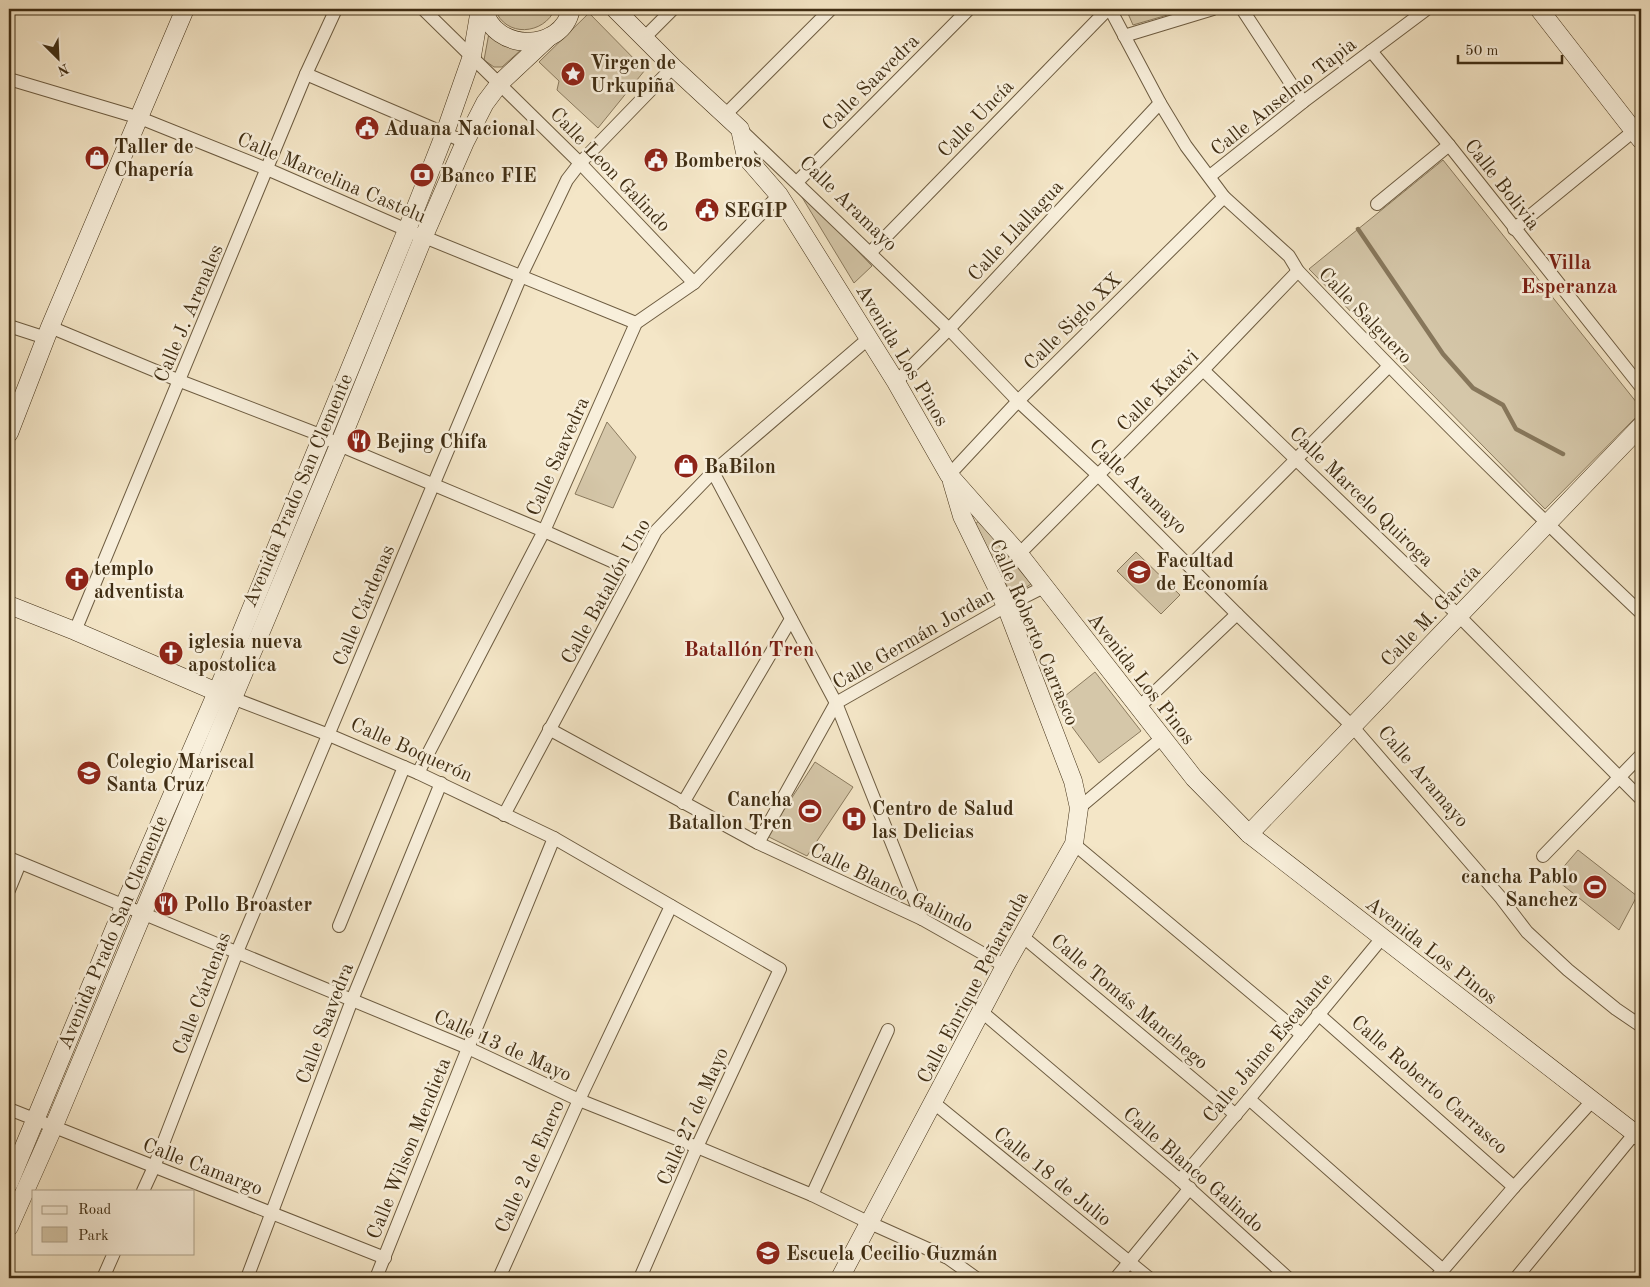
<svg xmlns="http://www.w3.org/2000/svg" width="1650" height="1287" font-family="'Old Standard TT',serif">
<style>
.green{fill:#d5c7a9;stroke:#8a7a5e}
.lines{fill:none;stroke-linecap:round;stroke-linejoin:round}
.stream{stroke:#87775b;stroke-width:4.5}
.street-casing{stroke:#6d5c41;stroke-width:14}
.secondary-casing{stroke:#402e14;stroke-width:19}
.street{stroke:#f8efdb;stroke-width:12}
.secondary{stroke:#f8efdb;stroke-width:18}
.labels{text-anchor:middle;stroke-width:5;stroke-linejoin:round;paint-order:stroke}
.poi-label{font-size:20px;font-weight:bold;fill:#402e14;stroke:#f8efdb;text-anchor:start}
.street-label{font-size:20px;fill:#402e14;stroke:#f8efdb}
.neighbourhood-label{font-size:21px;font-weight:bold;fill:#7a1f14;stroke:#f8efdb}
</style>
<rect width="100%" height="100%" fill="#f4e6c7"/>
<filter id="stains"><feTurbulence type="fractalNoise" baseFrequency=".004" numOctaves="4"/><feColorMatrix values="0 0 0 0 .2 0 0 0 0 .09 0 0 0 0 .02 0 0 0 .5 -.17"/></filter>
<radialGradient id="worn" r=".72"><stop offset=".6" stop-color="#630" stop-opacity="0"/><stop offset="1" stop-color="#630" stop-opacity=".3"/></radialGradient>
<!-- green -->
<g class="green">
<path d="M495 9H555C544 35 505 38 495 9Z"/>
<polygon points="1126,9 1188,9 1133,25"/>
<polygon points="589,13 645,70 598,128 557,90 559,81 539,62"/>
<polygon points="489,33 523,48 502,67 494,67 484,60"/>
<polygon points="1443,160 1641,408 1641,412 1545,509 1309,269"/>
<polygon points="794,184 872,266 854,283"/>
<polygon points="607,422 636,457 613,508 575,494"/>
<polygon points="979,521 1031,584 1022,590 1008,588 975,524"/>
<polygon points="1136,552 1180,595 1161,614 1117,571"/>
<polygon points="1095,672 1141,731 1099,763 1055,704"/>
<polygon points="815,762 853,787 807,856 767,836"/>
<polygon points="1578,850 1637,896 1619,930 1554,878"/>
</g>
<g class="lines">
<!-- stream -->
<polyline class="stream" points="1358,229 1443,354 1473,388 1503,405 1516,429 1563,454"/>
<defs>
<g id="street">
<polyline points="423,9 580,163 694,283"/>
<path d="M1110 9 1160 103 1186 146 1224 197 1289 256 1298 271C1409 388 1523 502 1641 613"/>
<polyline points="1242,9 1303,102"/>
<polyline points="1124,36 1213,9"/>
<polyline points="644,38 673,9"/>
<polyline points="1371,51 1449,145 1641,387"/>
<polyline points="306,74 465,142"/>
<polyline points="9,79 140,118 267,169 407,230 636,323"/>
<polyline points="725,115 831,9"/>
<polyline points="740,129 949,329 1018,401 1098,475 1237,614 1352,726 1501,898 1527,932 1568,970 1616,1009 1641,1026"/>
<polyline points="1210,176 1303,102 1427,9"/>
<polyline points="797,182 969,9"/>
<polyline points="1377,204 1449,145"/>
<polyline points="1514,229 1641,125"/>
<polyline points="870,253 1108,9"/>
<polyline points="9,326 46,338"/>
<polyline points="50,327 180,381 323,436 339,445 544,531 634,571"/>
<polyline points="1203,370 1459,616 1641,799"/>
<polyline points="896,382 949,329 1160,103"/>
<polyline points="713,472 836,703 922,919"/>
<polyline points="949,475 1018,401 1224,197"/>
<polyline points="1019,554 1203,370 1298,271"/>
<polyline points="1190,566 1389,366"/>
<polyline points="75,631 306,74 336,9"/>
<polyline points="227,696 329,735 418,773 554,838 780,969 697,1147 640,1278"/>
<polyline points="1138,708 1237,614"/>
<polyline points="549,729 758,843 922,919 1005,966"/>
<polyline points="418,773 544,531 636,323 694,283 779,195"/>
<polyline points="683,803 791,619"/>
<polyline points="1079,808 1162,738"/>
<polyline points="504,815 656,531 713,472 869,338"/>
<polyline points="758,843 836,703 1006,606 1044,587"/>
<polyline points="1074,844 1302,1035"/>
<polyline points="1543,856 1641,755"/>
<polyline points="9,858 468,1048 579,1100 697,1147 812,1195 870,1223 948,1258 976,1278"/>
<polyline points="9,890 20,863"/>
<polyline points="339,926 404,767"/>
<polyline points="1022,936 1236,1115"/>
<polyline points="982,1012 1180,1180 1288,1278"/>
<polyline points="1318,1014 1514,1187"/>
<polyline points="1249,1099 1443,1270"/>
<polyline points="934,1103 1149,1278"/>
<polyline points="9,1109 385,1258"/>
<polyline points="1180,1180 1249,1099 1382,938"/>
<polyline points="143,1191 154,1167 237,952 521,276 567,180 580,163 673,67"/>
<polyline points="812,1195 888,1030"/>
<polyline points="103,1278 114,1253"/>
<polyline points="247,1278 352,1000 441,783"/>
<polyline points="376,1278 468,1048 554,838"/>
<polyline points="499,1278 579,1100 671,906"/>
<polyline points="1116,1278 1190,1188"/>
<polyline points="1436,1278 1514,1187 1592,1101"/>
<polyline points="1516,1278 1635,1133"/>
</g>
<g id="secondary">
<path d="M484 9C493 52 562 53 571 9"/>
<polyline points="615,9 673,67 740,129 746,157 779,195 896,382 949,475 1019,554 1194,778 1249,834 1641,1138"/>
<polyline points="1539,9 1641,140"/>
<polyline points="9,433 50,327 185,9"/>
<polyline points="9,605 75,631 217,692"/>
<polyline points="1249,834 1641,426"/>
<polyline points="9,1183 124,906 217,692 407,230 445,133 472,56 480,9"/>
<polyline points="9,1227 53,1128 339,445 424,236 465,142 485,103 500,83 549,37"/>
<polyline points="840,1278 1005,966 1074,844 1079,808 1073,781 1006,606 962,516 952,482"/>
</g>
</defs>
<!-- street casing -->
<use href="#street" class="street-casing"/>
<!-- secondary casing -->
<use href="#secondary" class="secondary-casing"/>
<!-- street -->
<use href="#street" class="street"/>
<!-- secondary -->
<use href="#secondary" class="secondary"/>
</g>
<!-- icons -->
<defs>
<symbol id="sight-disc" viewBox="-11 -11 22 22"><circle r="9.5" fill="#8f2418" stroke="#f8efdb"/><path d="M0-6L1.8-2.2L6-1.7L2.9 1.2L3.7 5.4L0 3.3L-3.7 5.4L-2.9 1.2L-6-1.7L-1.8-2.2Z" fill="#fff"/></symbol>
<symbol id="civic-disc" viewBox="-11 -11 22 22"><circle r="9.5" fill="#8f2418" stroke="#f8efdb"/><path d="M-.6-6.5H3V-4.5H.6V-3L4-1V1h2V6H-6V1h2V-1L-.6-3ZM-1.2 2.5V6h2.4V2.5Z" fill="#fff"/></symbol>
<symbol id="shop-disc" viewBox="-11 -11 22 22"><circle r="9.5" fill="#8f2418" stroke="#f8efdb"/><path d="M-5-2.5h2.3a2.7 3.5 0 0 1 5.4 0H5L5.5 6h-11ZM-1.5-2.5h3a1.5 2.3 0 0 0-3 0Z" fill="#fff"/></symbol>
<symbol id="bank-disc" viewBox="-11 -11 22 22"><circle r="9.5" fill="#8f2418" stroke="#f8efdb"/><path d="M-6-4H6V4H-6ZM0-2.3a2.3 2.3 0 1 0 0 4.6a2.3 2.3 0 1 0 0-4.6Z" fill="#fff"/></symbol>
<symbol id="restaurant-disc" viewBox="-11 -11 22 22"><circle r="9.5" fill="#8f2418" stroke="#f8efdb"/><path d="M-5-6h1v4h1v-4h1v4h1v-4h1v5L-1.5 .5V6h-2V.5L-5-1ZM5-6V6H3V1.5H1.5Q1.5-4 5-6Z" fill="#fff"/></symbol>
<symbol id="university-disc" viewBox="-11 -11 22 22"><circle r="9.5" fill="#8f2418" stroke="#f8efdb"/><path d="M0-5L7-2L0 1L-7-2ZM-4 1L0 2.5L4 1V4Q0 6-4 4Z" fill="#fff"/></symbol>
<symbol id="church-disc" viewBox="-11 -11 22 22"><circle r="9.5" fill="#8f2418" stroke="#f8efdb"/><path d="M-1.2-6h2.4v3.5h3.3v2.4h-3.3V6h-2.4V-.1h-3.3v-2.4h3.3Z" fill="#fff"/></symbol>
<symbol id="stadium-disc" viewBox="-11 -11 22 22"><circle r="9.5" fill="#8f2418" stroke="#f8efdb"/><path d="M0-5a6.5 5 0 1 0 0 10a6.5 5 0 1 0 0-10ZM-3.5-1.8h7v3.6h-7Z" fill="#fff"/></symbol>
<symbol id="hospital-disc" viewBox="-11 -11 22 22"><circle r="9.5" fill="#8f2418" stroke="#f8efdb"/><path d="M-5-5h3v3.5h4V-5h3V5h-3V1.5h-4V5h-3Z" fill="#fff"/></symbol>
<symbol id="school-disc" viewBox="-11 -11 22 22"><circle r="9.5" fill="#8f2418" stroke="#f8efdb"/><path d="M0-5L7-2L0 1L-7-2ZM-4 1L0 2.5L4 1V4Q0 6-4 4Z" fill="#fff"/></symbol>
</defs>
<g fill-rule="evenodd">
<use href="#sight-disc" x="559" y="60" width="28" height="28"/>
<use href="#civic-disc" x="353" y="114" width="28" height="28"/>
<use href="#shop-disc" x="83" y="144" width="28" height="28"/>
<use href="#civic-disc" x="642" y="146" width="28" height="28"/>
<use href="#bank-disc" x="408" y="161" width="28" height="28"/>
<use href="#civic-disc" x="693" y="196" width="28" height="28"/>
<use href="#restaurant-disc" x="345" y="427" width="28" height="28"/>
<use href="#shop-disc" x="672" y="452" width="28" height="28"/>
<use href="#university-disc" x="1125" y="558" width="28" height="28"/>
<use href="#church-disc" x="63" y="565" width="28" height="28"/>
<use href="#church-disc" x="157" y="639" width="28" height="28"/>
<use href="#university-disc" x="75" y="759" width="28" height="28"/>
<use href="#stadium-disc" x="796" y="797" width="28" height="28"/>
<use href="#hospital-disc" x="840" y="805" width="28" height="28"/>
<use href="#stadium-disc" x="1581" y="873" width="28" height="28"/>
<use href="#restaurant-disc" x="152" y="890" width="28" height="28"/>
<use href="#school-disc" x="754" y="1239" width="28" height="28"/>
</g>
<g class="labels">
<!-- poi labels -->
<g class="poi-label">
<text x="590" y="69">Virgen de<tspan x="590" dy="23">Urkupiña</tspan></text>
<text x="384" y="135">Aduana Nacional</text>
<text x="114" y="153">Taller de<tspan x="114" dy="23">Chapería</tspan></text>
<text x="674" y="167">Bomberos</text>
<text x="440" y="182">Banco FIE</text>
<text x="724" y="217">SEGIP</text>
<text x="376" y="448">Bejing Chifa</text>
<text x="704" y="473">BaBilon</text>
<text x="1156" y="567">Facultad<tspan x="1156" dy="23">de Economía</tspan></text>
<text x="94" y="575">templo<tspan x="94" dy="23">adventista</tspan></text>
<text x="188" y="648">iglesia nueva<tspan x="188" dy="23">apostolica</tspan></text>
<text x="106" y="768">Colegio Mariscal<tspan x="106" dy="23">Santa Cruz</tspan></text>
<text x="792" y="806" text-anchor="end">Cancha<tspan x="792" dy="23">Batallon Tren</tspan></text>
<text x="872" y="815">Centro de Salud<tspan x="872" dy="23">las Delicias</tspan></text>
<text x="1578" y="883" text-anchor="end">cancha Pablo<tspan x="1578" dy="23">Sanchez</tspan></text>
<text x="184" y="911">Pollo Broaster</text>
<text x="786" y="1260">Escuela Cecilio Guzmán</text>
</g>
<!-- street labels -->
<g class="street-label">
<text transform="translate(870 82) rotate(-45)" y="7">Calle Saavedra</text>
<text transform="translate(1283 96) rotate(-38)" y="7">Calle Anselmo Tapia</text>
<text transform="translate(975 118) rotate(-46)" y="7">Calle Uncía</text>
<text transform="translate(611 169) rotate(46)" y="7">Calle Leon Galindo</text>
<text transform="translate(332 177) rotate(23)" y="7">Calle Marcelina Castelu</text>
<text transform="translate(1503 184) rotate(52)" y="7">Calle Bolivia</text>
<text transform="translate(849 203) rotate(44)" y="7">Calle Aramayo</text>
<text transform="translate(1015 230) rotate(-47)" y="7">Calle Llallagua</text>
<text transform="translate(188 313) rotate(-67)" y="7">Calle J. Arenales</text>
<text transform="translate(1366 315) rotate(46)" y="7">Calle Salguero</text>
<text transform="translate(1072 321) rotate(-45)" y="7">Calle Siglo XX</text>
<text transform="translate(903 355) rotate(59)" y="7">Avenida Los Pinos</text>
<text transform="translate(1157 390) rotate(-45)" y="7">Calle Katavi</text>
<text transform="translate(557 456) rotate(-66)" y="7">Calle Saavedra</text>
<text transform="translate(1139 486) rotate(44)" y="7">Calle Aramayo</text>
<text transform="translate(297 490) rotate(-67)" y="7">Avenida Prado San Clemente</text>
<text transform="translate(1362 496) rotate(44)" y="7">Calle Marcelo Quiroga</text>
<text transform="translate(605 591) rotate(-61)" y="7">Calle Batallón Uno</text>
<text transform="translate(363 605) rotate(-67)" y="7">Calle Cárdenas</text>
<text transform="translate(1430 615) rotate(-46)" y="7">Calle M. García</text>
<text transform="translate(1035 632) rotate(67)" y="7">Calle Roberto Carrasco</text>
<text transform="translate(913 638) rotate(-30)" y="7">Calle Germán Jordan</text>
<text transform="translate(1142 678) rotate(52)" y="7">Avenida Los Pinos</text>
<text transform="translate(412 749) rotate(24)" y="7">Calle Boquerón</text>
<text transform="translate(1424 776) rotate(49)" y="7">Calle Aramayo</text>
<text transform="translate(892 887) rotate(26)" y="7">Calle Blanco Galindo</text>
<text transform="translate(112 932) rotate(-67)" y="7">Avenida Prado San Clemente</text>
<text transform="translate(1432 950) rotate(38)" y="7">Avenida Los Pinos</text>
<text transform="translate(972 987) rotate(-62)" y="7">Calle Enrique Peñaranda</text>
<text transform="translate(201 993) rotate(-69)" y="7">Calle Cárdenas</text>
<text transform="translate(1130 1001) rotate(40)" y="7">Calle Tomás Manchego</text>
<text transform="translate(324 1023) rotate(-69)" y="7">Calle Saavedra</text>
<text transform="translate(503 1045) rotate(24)" y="7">Calle 13 de Mayo</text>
<text transform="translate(1267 1047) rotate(-50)" y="7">Calle Jaime Escalante</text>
<text transform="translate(1430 1084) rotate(41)" y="7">Calle Roberto Carrasco</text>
<text transform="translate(692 1116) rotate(-66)" y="7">Calle 27 de Mayo</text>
<text transform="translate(408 1148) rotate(-68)" y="7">Calle Wilson Mendieta</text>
<text transform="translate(203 1166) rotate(21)" y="7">Calle Camargo</text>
<text transform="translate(529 1166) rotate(-66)" y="7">Calle 2 de Enero</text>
<text transform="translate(1194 1169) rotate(41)" y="7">Calle Blanco Galindo</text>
<text transform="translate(1053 1176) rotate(39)" y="7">Calle 18 de Julio</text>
</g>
<!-- neighbourhood labels -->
<g class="neighbourhood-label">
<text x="1569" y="269">Villa<tspan x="1569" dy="24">Esperanza</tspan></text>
<text x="749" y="656">Batallón Tren</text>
</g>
</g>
<!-- margin -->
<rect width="1650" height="1287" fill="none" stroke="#f4e6c7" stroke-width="30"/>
<rect x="10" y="10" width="1630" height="1267" fill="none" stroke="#402e14" stroke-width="2.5"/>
<rect x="15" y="15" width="1620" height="1257" fill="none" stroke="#402e14"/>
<!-- legend -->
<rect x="32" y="1190" width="162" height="65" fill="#f8efdb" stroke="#aea28b"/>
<rect x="42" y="1206" width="25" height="8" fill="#f8efdb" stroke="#aea28b"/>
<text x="78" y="1214" font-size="15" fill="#402e14">Road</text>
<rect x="42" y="1227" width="25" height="15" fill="#d5c7a9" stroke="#aea28b"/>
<text x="78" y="1240" font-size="15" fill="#402e14">Park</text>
<!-- north arrow -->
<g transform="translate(58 58) rotate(156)" stroke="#f8efdb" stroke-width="4" paint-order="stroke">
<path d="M0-4L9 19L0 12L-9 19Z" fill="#402e14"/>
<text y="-8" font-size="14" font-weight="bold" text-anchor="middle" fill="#402e14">N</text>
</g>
<!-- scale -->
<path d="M1458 55v8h104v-8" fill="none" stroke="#402e14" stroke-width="2.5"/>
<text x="1465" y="55" font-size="15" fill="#402e14" stroke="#f8efdb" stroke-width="4" paint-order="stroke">50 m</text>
<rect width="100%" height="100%" filter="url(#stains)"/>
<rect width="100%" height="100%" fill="url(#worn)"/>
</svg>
